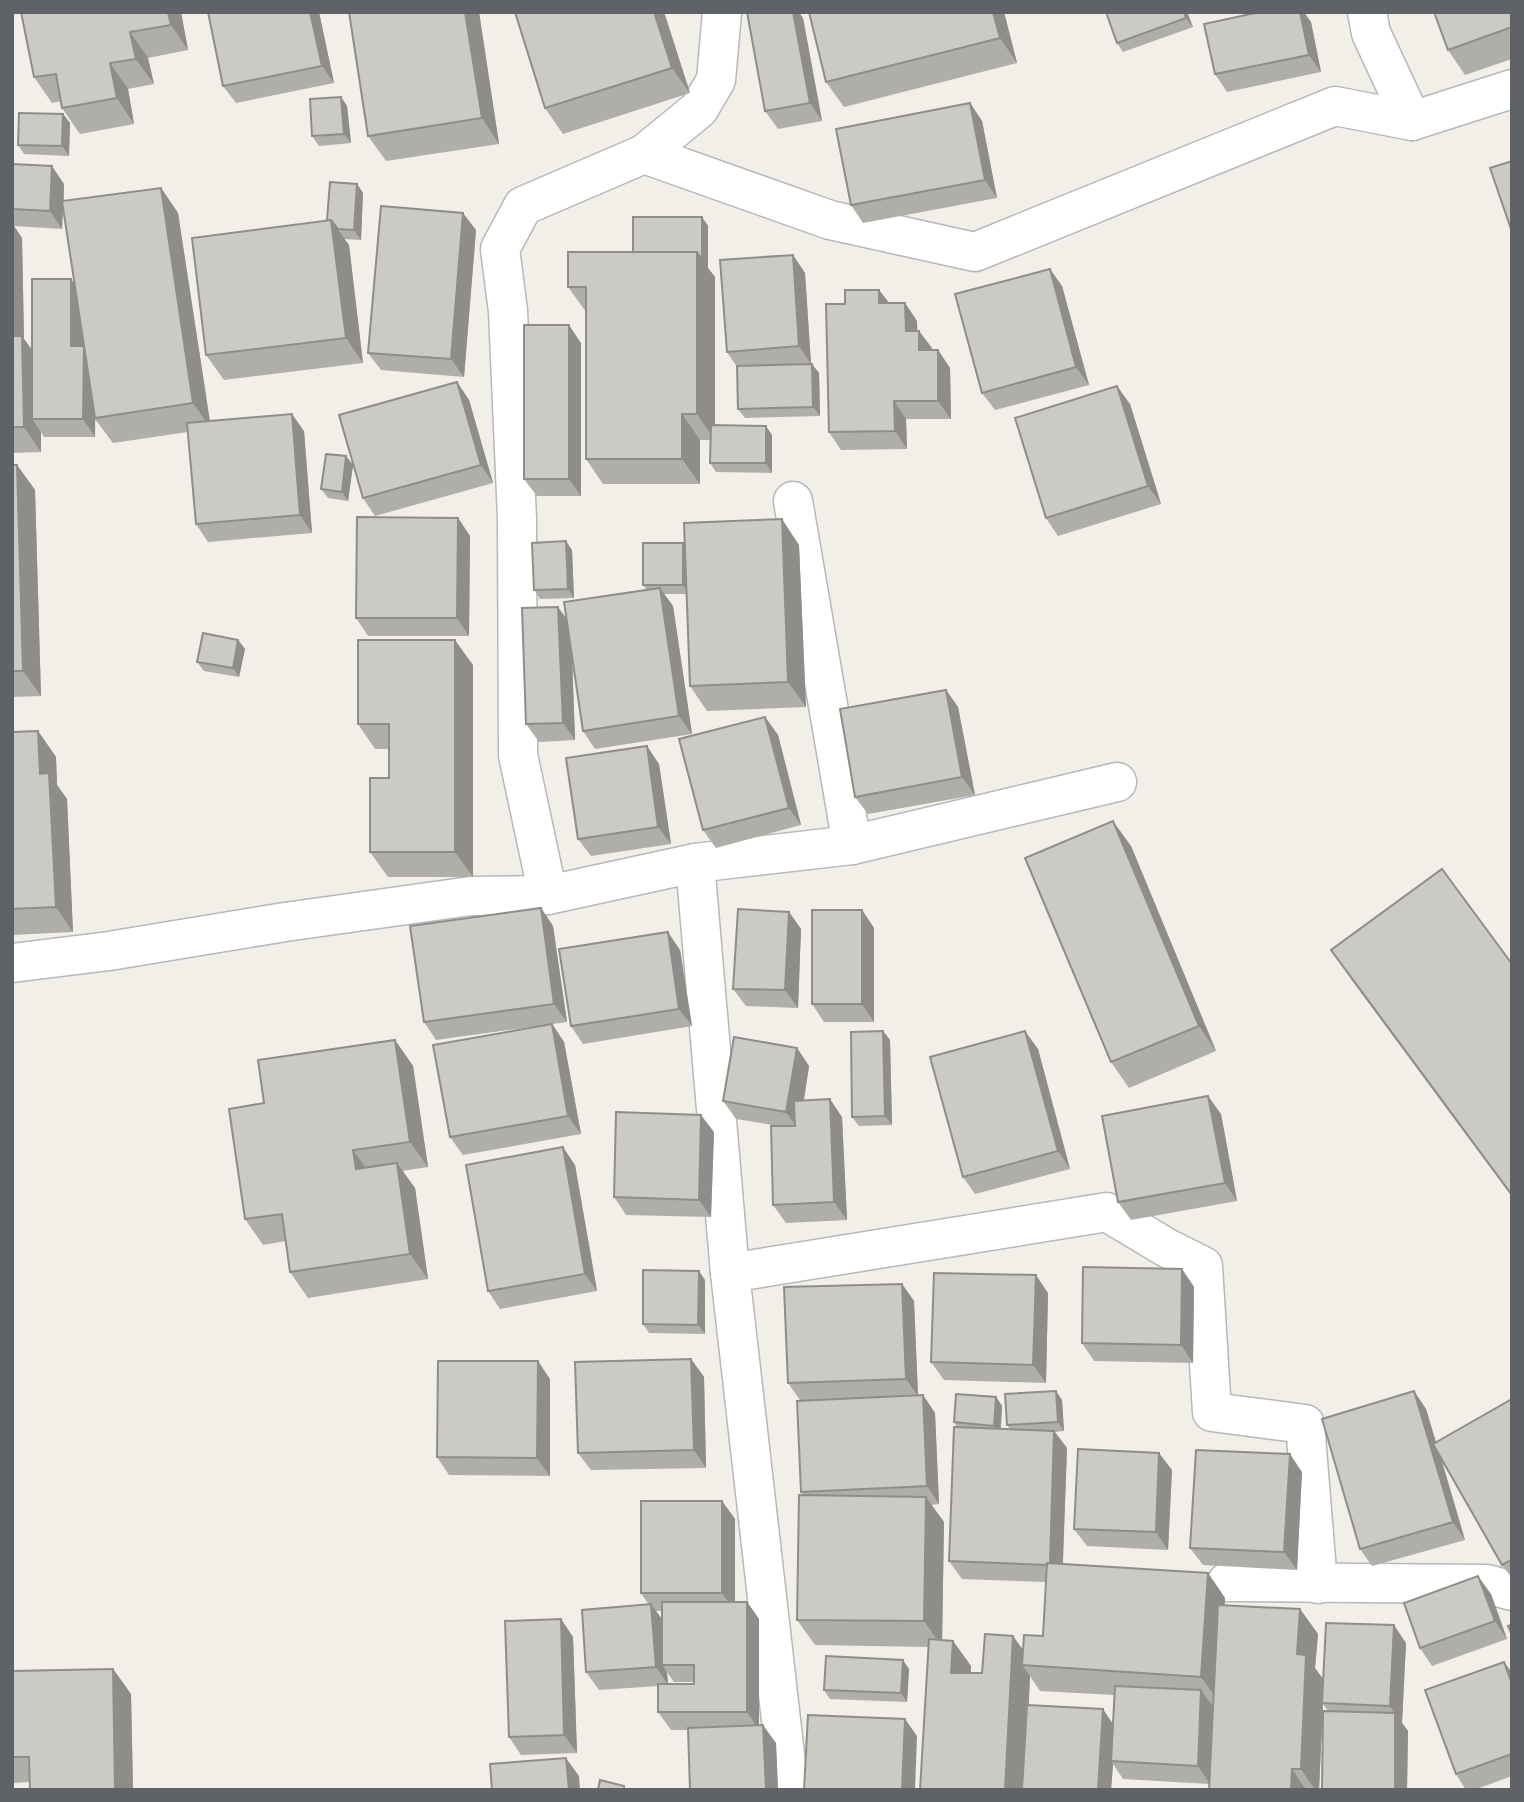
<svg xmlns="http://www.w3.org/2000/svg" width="1524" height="1802" font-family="'Golos Text',sans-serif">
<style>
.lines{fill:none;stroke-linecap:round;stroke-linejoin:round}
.minor-casing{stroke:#b5b8bc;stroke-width:41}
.minor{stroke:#fff;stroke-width:38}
.wall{fill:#afaea9;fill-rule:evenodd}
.shaded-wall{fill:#8f8d8a}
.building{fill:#cccac5;stroke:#8f8d8a;stroke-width:2}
</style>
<rect width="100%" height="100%" fill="#f1efe8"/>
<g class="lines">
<defs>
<g id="minor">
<polyline points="1367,12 1371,33 1412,121"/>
<polyline points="644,154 830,220 975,252 1335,106 1412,121 1512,89"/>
<polyline points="793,501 852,845"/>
<polyline points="695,863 730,1273 789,1790"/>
<polyline points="548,895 518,755 517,519 508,311 500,249 523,206 644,154 699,109 716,80 722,12"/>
<polyline points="12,963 109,951 285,922 471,896 548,895 695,863 852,845 1117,782"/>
<polyline points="730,1273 1107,1212 1167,1248 1203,1266 1212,1412 1305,1424 1318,1584"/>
<polyline points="1227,1582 1487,1584 1512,1591"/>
</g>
</defs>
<!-- minor casing -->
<use href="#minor" class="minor-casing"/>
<!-- minor -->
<use href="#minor" class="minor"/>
</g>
<!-- wall -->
<g class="wall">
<polygon points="21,12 181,12 188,50 148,58 154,84 128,89 134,124 80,134 62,108 61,101 52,103 34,77"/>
<polygon points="319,12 334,83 236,103 223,86"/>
<polygon points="479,12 499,144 386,161 368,136"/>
<polygon points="664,12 690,93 563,134 545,108"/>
<polygon points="809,12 1004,12 1017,63 844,107 826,82"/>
<polygon points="1106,12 1187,12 1193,27 1123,52 1117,43"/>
<polygon points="1512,12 1512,59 1465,75 1448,50"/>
<polygon points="803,18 822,121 778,129 765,111"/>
<polygon points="1311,22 1321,72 1227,92 1215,74"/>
<polygon points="341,97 347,106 351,143 319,146 312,136"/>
<polygon points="970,103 982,121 997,198 863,223 851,205"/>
<polygon points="63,114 70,123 69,156 24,154 18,145"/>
<path d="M12 164 64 184V201L161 188 178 213 210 421 304 431 312 533 208 542 196 524 188 432 113 443 95 419V437H44L41 432V452L12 453ZM63 209 74 283 32 350 24 339 22 238 14 226 62 229Z"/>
<polygon points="357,184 363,193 361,240 344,239 349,245 363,363 224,380 206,355 327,220"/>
<polygon points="702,217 708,226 708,268 715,277 715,425 772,435 772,473 716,472 710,463 711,440 700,440 700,484 603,484 586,459 586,312 568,287 633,252"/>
<polygon points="476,230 464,377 381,370 368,353"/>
<polygon points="793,255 805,273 811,364 819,373 820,416 745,418 738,409 737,367 727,352"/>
<polygon points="1062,286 1089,385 995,410 982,393"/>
<polygon points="879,290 889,303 905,303 917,321 917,331 919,331 932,350 938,350 950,368 951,419 906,419 907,449 841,450 829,432 845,304"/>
<polygon points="581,343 581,496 537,496 524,479"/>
<polygon points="457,382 469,400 493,483 375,516 363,498"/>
<polygon points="1130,404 1161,504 1058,536 1046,518"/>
<polygon points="346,456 353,465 348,501 328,498 321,489"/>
<polygon points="12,465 17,465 35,490 41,696 12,697"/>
<polygon points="458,518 470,536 469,636 368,636 356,618"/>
<polygon points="799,545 806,707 707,711 690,686 686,594 664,594 673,606 692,734 595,749 583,731 572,657 575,740 539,742 526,724 566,619 647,590 643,585 685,546"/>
<polygon points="572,550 574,598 540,599 534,590"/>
<polygon points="238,640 245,649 239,677 204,671 197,662"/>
<polygon points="473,665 473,877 388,877 370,852 389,778 389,749 375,749 358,724"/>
<polygon points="946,690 958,707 975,795 868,814 855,797"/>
<polygon points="765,717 778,735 801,825 716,848 703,830"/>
<polygon points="38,731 56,757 57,785 67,799 73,932 12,935 12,775"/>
<polygon points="659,764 671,844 591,856 578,839"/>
<polygon points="1131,846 1216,1051 1129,1088 1111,1062"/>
<polygon points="541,908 553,926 567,1022 436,1040 424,1022"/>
<polygon points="862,910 874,928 874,1022 824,1022 812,1004"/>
<polygon points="789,912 801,929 798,1008 746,1006 733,989"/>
<polygon points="680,950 692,1026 583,1044 571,1026"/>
<polygon points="1331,950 1512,964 1512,1197 1353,982"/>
<polygon points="552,1024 564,1042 581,1134 463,1155 450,1137"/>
<polygon points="883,1031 890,1040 892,1125 859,1126 852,1117"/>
<polygon points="395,1040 413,1066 428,1167 402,1171 415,1188 428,1279 308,1298 290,1272 286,1241 263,1245 245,1219 264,1103"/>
<polygon points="797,1048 809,1066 804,1100 842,1117 847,1220 786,1223 773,1205 779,1126 736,1119 723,1101"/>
<polygon points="1038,1049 1070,1169 975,1194 963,1177"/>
<polygon points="1221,1114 1237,1201 1131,1220 1118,1202"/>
<polygon points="714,1132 711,1217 626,1215 614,1197"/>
<polygon points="575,1165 597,1291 500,1309 488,1291"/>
<polygon points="1182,1269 1194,1287 1193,1363 1094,1361 1082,1343"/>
<polygon points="705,1280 705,1334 649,1333 643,1324"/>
<path d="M902 1284 914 1301 918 1395H923L935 1413 939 1504 931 1505 944 1522 942 1640 953 1641 971 1666V1673H982L1013 1636 1023 1650 1043 1636 1046 1582 962 1579 949 1561 957 1427 954 1422 996 1397 1002 1406 1001 1429H1010L1007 1425 1062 1400 1064 1431 1055 1432 1067 1448 1063 1564 1208 1573 1225 1598V1605L1300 1609 1318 1634 1315 1668 1324 1680 1406 1643 1402 1723 1408 1731 1407 1790H1322L1328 1711 1323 1704 1319 1790H1209V1784L1123 1779 1113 1764 1111 1790H920L928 1647 815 1645 797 1620 803 1495 801 1492 800 1400 788 1383ZM1030 1676 1040 1691 1114 1695 1113 1724 1029 1705Z"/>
<polygon points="1048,1293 1046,1383 944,1380 931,1362"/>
<polygon points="691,1359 704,1377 706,1468 591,1470 578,1453"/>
<polygon points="550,1379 550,1476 449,1475 437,1457"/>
<polygon points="1414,1391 1426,1409 1436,1442 1512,1399 1512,1578 1502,1565 1441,1457 1465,1540 1372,1566 1360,1549"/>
<polygon points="1172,1470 1168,1550 1087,1546 1074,1529"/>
<polygon points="1302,1472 1297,1570 1203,1565 1190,1548"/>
<path d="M722 1501 735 1519V1602H747L759 1619V1725L776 1743 778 1790H690L688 1730H671L658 1712V1686L599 1690 586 1672 649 1605 641 1593ZM656 1611H662V1620ZM667 1672 674 1682H694V1684H668Z"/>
<polygon points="1491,1594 1507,1639 1432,1666 1420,1648"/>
<polygon points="561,1619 573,1637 577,1753 521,1755 509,1737"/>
<polygon points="1504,1662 1512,1673 1512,1776 1474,1790 1466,1790 1456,1774"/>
<polygon points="113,1669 131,1694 133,1790 30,1790 30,1782 12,1783 12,1671"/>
<polygon points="909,1669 907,1702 830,1699 824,1690"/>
</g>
<!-- shaded-wall -->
<g class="shaded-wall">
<polygon points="168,12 181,12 188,50 171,25"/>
<polygon points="310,12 319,12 334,83 322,66"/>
<polygon points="465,12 479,12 499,144 482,118"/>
<polygon points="654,12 664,12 690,93 672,68"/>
<polygon points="793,12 799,12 803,18 822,121 810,103"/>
<polygon points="993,12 1004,12 1017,63 1000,38"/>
<polygon points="1184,12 1187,12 1193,27 1186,18"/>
<polygon points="1300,12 1304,12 1311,22 1321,72 1309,55"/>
<polygon points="130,32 148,58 154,84 136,59"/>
<polygon points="110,63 128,89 134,124 117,98"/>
<polygon points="341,97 347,106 351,143 344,134"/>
<polygon points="970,103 982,121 997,198 985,180"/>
<polygon points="63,114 70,123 69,156 62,146"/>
<polygon points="52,166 64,184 62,229 50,211"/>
<polygon points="357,184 363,193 361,240 354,230"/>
<polygon points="161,188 178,213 211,429 193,403"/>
<polygon points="463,213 476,230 464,377 451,359"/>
<polygon points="702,217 708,226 708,268 715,277 715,440 697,414 697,252"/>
<polygon points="331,220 349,245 363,363 346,338"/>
<polygon points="12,223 22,238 24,339 40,361 32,419 41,432 41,452 24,427 12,345"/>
<polygon points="793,255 805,273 811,364 799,346"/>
<polygon points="1050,269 1062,286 1089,385 1076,367"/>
<polygon points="71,279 83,296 83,364 71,346"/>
<polygon points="879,290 892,307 879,303"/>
<polygon points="905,303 917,321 918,348 906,331"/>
<polygon points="569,325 581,343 581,496 569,479"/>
<polygon points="919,331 932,348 932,368 919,350"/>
<polygon points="84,346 96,364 95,437 83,419"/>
<polygon points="938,350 950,368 951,419 938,401"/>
<polygon points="812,364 819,373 820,416 813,407"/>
<polygon points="457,382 469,400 493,483 481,465"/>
<polygon points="1117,386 1130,404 1161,504 1148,486"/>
<polygon points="894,401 906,419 907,449 895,431"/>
<polygon points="292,414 304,431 312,533 300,515"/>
<polygon points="682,414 700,440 700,484 682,459"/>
<polygon points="766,426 772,435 772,473 766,463"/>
<polygon points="346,456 353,465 348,501 342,492"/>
<polygon points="17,465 35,490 41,696 23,671"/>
<polygon points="458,518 470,536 469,636 457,618"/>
<polygon points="782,519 799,545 806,707 788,682"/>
<polygon points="566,541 572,550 574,598 568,589"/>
<polygon points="683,543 689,552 689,594 683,585"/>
<polygon points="660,588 673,606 692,734 679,716"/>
<polygon points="558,607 571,625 575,740 563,723"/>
<polygon points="238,640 245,649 239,677 233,668"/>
<polygon points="455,640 473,665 473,877 455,852"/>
<polygon points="946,690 958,707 975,795 962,777"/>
<polygon points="765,717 778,735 801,825 789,808"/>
<polygon points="38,731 56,757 57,785 67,799 73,932 56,907 40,774"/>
<polygon points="647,746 659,764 671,844 658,827"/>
<polygon points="1113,821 1131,846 1216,1051 1199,1026"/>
<polygon points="541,908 553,926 567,1022 554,1004"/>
<polygon points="862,910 874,928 874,1022 862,1004"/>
<polygon points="789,912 801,929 798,1008 785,990"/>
<polygon points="668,932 680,950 692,1026 679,1009"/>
<polygon points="552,1024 564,1042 581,1134 568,1116"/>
<polygon points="883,1031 890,1040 892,1125 885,1116"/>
<polygon points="1025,1031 1038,1049 1070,1169 1058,1151"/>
<polygon points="395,1040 413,1066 428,1167 410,1142"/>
<polygon points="797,1048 809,1066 799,1130 786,1112"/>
<polygon points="1208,1096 1221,1114 1237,1201 1225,1183"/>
<polygon points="830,1099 842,1117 847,1220 834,1202"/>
<polygon points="701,1115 714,1132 711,1217 699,1200"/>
<polygon points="563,1147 575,1165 597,1291 585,1274"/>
<polygon points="353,1150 371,1175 356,1169"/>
<polygon points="397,1163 415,1188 428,1279 410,1254"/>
<polygon points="1182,1269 1194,1287 1193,1363 1181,1345"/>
<polygon points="699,1271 705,1280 705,1334 698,1325"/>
<polygon points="1036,1275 1048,1293 1046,1383 1033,1365"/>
<polygon points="902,1284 914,1301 918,1396 906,1379"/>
<polygon points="691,1359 704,1377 706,1468 694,1450"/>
<polygon points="538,1361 550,1379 550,1476 537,1458"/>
<polygon points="1056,1391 1062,1400 1064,1431 1058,1422"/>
<polygon points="1414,1391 1426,1409 1465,1540 1453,1522"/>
<polygon points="923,1395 935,1413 939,1504 927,1486"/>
<polygon points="996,1397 1002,1406 1000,1435 994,1426"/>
<polygon points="1054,1431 1067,1448 1062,1583 1050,1565"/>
<polygon points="1159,1453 1172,1470 1168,1550 1156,1532"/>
<polygon points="1290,1454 1302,1472 1297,1570 1284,1552"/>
<polygon points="926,1497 944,1522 942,1647 924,1621"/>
<polygon points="722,1501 735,1519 735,1611 722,1593"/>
<polygon points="1208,1573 1225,1598 1219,1702 1201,1677"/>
<polygon points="1478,1576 1491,1594 1507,1639 1495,1621"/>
<polygon points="747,1602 759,1619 759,1730 747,1712"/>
<polygon points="651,1604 664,1622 662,1665 667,1672 668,1685 656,1667"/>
<polygon points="1300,1609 1318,1634 1315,1668 1324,1681 1319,1790 1315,1790 1301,1769 1297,1654"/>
<polygon points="561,1619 573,1637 577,1753 564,1735"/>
<polygon points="1394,1625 1406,1643 1402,1723 1408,1731 1407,1790 1395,1790 1395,1714 1390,1706"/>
<polygon points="1013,1636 1031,1661 1022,1665 1030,1676 1024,1790 1005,1790"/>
<polygon points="953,1641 971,1666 969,1698 951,1673"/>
<polygon points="903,1660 909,1669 907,1702 901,1693"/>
<polygon points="1504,1662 1512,1673 1512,1684"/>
<polygon points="113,1669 131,1694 133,1790 115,1790"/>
<polygon points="1201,1690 1214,1708 1210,1784 1198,1766"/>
<polygon points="1103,1709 1115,1727 1111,1761 1113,1764 1111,1790 1098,1790"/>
<polygon points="905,1719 917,1736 915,1790 902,1790"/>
<polygon points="763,1725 776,1743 778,1790 766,1790"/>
<polygon points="566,1758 579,1776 580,1790 569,1790"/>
<polygon points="1292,1769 1306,1790 1291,1790"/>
</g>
<!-- building -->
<g class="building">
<polygon points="21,12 168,12 171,25 130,32 136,59 110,63 117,98 62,108 56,74 34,77"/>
<polygon points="208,12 310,12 322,66 223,86"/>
<polygon points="349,12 465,12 482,118 368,136"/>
<polygon points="515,12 654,12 672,68 545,108"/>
<polygon points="747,12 793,12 810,103 765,111"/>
<polygon points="809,12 993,12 1000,38 826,82"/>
<polygon points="1106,12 1184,12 1186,18 1117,43"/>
<polygon points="1260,12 1300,12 1309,55 1215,74 1204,24"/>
<polygon points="1434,12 1512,12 1512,27 1448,50"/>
<polygon points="341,97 344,134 312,136 310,99"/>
<polygon points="970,103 985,180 851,205 836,129"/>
<polygon points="19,113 63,114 62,146 18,145"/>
<polygon points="1512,161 1512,232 1490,168"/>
<polygon points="12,164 52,166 50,211 12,209"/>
<polygon points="330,182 357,184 354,230 338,229 331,220 327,220"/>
<polygon points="161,188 193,403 95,418 62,201"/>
<polygon points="381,206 463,213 451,359 368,353"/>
<polygon points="633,217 702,217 702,259 697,252 633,252"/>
<polygon points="331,220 346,338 206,355 192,238"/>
<polygon points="568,252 697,252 697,414 682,414 682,459 586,459 586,287 568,287"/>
<polygon points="793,255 799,346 727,352 720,260"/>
<polygon points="1050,269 1076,367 982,393 955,294"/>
<polygon points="32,279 71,279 71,346 84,346 83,419 32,419"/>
<polygon points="845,290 879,290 879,303 905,303 906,331 919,331 919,350 938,350 938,401 894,401 895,431 829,432 826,304 845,304"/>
<rect x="524" y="325" width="45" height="154"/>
<polygon points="12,336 22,336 24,427 12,427"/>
<polygon points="812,364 813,407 738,409 737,366"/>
<polygon points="457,382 481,465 363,498 339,415"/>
<polygon points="1117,386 1148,486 1046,518 1015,418"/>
<polygon points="292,414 300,515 196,524 187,423"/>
<polygon points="711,425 766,426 766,463 710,463"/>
<polygon points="326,454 346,456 342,492 321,489"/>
<polygon points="12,465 17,465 23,671 12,671"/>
<polygon points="357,517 458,518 457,618 356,618"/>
<polygon points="782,519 788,682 690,686 684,523"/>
<polygon points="566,541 568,589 534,590 532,543"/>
<rect x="643" y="543" width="40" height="42"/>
<polygon points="660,588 679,716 583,731 564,602"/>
<polygon points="558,607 563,723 526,724 522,608"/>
<polygon points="203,633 238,640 233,668 197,662"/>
<polygon points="358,640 455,640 455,852 370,852 370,778 389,778 389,724 358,724"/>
<polygon points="946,690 962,777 855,797 840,709"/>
<polygon points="765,717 789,808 703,830 679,739"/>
<polygon points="38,731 40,774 49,773 56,907 12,909 12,732"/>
<polygon points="647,746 658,827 578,839 566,758"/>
<polygon points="1113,821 1199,1026 1111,1062 1025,858"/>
<polygon points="1442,869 1512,964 1512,1195 1331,950"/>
<polygon points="541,908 554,1004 424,1022 410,926"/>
<polygon points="738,909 789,912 785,990 733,989"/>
<rect x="812" y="910" width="50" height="94"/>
<polygon points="668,932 679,1009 571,1026 559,949"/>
<polygon points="552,1024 568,1116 450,1137 433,1045"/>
<polygon points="883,1031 885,1116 852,1117 851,1032"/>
<polygon points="1025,1031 1058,1151 963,1177 930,1057"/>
<polygon points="734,1037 797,1048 786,1112 723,1101"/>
<polygon points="395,1040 410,1142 353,1150 356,1169 397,1163 410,1254 290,1272 282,1214 245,1219 229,1109 264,1103 258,1060"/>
<polygon points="1208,1096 1225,1183 1118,1202 1102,1116"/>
<polygon points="830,1099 834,1202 773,1205 771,1126 795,1126 794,1101"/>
<polygon points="616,1112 701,1115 699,1200 614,1197"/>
<polygon points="563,1147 585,1274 488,1291 466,1165"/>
<polygon points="1083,1267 1182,1269 1181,1345 1082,1343"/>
<polygon points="643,1270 699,1271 698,1325 643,1324"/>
<polygon points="934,1273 1036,1275 1033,1365 931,1362"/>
<polygon points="902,1284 906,1379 788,1383 784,1287"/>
<polygon points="691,1359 694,1450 578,1453 575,1362"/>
<polygon points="438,1361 538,1361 537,1458 437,1457"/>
<polygon points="1056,1391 1058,1422 1007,1425 1005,1394"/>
<polygon points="1414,1391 1453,1522 1360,1549 1322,1419"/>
<polygon points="956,1394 996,1397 994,1426 954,1422"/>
<polygon points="923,1395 927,1486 801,1492 797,1401"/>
<polygon points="1512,1399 1512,1559 1502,1565 1433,1444"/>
<polygon points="954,1427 1054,1431 1050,1563 1047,1563 1047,1565 949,1561"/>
<polygon points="1078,1449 1159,1453 1156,1532 1074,1529"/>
<polygon points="1196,1450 1290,1454 1284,1552 1190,1548"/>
<polygon points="799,1495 926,1497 924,1621 797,1620"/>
<rect x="641" y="1501" width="81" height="92"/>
<polygon points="1047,1563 1208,1573 1201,1677 1022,1665 1024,1635 1043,1636"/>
<polygon points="1478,1576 1495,1621 1420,1648 1404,1603"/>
<polygon points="662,1602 747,1602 747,1712 658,1712 658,1684 694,1684 694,1665 662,1665"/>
<polygon points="651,1604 656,1667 586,1672 582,1610"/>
<polygon points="1218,1605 1300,1609 1297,1654 1306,1655 1301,1769 1292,1769 1291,1790 1209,1790"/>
<polygon points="561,1619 564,1735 509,1737 505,1621"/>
<polygon points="1326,1623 1394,1625 1390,1706 1322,1703"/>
<polygon points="1512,1624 1512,1635 1508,1626"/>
<polygon points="985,1634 1013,1636 1005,1790 920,1790 929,1639 953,1641 951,1673 982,1673"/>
<polygon points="826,1656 903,1660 901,1693 824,1690"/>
<polygon points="1504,1662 1512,1684 1512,1754 1456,1774 1425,1690"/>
<polygon points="113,1669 115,1790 30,1790 29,1757 12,1757 12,1671"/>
<polygon points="1115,1686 1201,1690 1198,1766 1111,1761"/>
<polygon points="1027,1705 1103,1709 1098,1790 1022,1790"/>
<polygon points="1323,1711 1395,1713 1395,1790 1322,1790"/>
<polygon points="808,1715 905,1719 902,1790 804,1790"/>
<polygon points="763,1725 766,1790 690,1790 688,1728"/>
<polygon points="566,1758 569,1790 492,1790 490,1764"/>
<polygon points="600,1780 624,1786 624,1790 598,1790"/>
</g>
<!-- border -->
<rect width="1524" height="1802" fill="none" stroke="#5f6368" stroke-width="28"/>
</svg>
